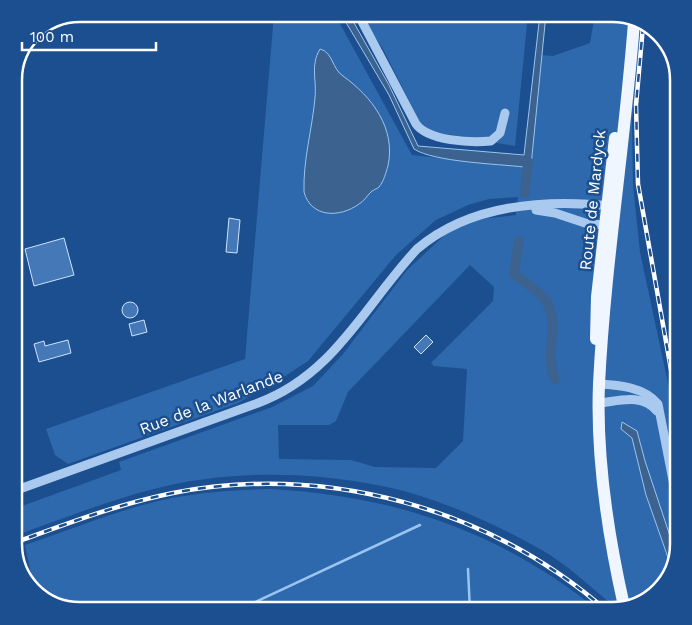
<svg xmlns="http://www.w3.org/2000/svg" width="692" height="625" font-family="'Work Sans',sans-serif">
<style>
.green{fill:#2e69ad;fill-rule:evenodd}
.water{fill:#3c6290;stroke:#9cc4f0}
.lines{fill:none;stroke-linecap:round;stroke-linejoin:round}
.stream{stroke:#9cc4f0;stroke-width:2.5}
.canal{stroke:#3c6290;stroke-width:10}
.building{fill:#4478b7;stroke:#cfe3fa}
.minor{stroke:#a9c9ee;stroke-width:9}
.major{stroke:#f0f6ff;stroke-width:12}
.rail-casing{stroke:#fff;stroke-width:4.5}
.rail{stroke:#1b4f8f;stroke-width:2.5;stroke-dasharray:8;stroke-linecap:butt}
.labels{text-anchor:middle;stroke-width:5;stroke-linejoin:round;paint-order:stroke}
.street-label{font-size:16px;fill:#fff;stroke:#1b4f8f}
.rim{fill:none;stroke:#fff;stroke-width:2.5}
</style>
<rect width="100%" height="100%" fill="#1b4f8f"/>
<!-- green -->
<g class="green">
<path d="M274 14H332L339 22 412 155 525 167 523 176H530L542 55 553 56 590 43 595 14H616L641 25 632 120 633 185 640 252 678 430V549L659 591 617 609C593 589 567 564 540 549 490 521 427 493 371 484 301 471 223 471 154 489 106 501 60 520 14 536V509L121 470 119 462 272 407 313 386 343 354 407 270 448 232 481 219 516 215 518 197 489 199 468 205 436 220 396 255 308 361 279 380 238 403 68 464 55 455 46 429 245 359ZM470 265 494 287 493 301 431 363 434 366 467 369 463 441 436 468 375 467 351 460 279 459 278 425H329L336 421 348 392Z"/>
<polygon points="360,14 528,14 515,146 434,132 422,126 383,49"/>
<path d="M271 489C397 496 501 532 599 611H76L35 593 25 545C73 529 122 508 172 498 204 492 238 490 271 489Z"/>
</g>
<!-- water -->
<g class="water">
<path d="M341 14H349L389 85 418 146 524 155 540 14H546L530 176H523L524 167C498 164 434 162 414 149L389 95Z"/>
<path d="M320 49C333 52 332 69 343 76 372 97 396 128 388 166 386 172 384 181 379 187 377 189 372 190 370 193 366 197 364 201 359 204 340 218 311 218 304 192 303 160 312 130 315 98 317 80 310 66 320 49Z"/>
<polygon points="622,422 637,431 645,461 676,554 671,566 646,495 632,438 621,429"/>
</g>
<g class="lines">
<!-- stream -->
<g class="stream">
<polyline points="468,569 470,611"/>
<polyline points="236,611 420,525"/>
</g>
<!-- canal -->
<g class="canal">
<polyline points="525,193 528,162"/>
<path d="M519 241 514 274C524 282 540 291 547 302 560 325 544 355 555 379"/>
</g>
</g>
<!-- building -->
<g class="building">
<polygon points="229,218 240,220 237,253 226,252"/>
<polygon points="64,238 74,275 34,286 25,249"/>
<circle cx="130" cy="310" r="8"/>
<polygon points="144,320 147,332 132,336 129,324"/>
<polygon points="426,335 433,342 421,354 414,347"/>
<polygon points="68,340 71,353 39,362 34,344 44,341 45,346"/>
</g>
<g class="lines">
<!-- minor -->
<g class="minor">
<path d="M358 14 416 124C428 141 471 143 491 141L500 133 505 113"/>
<polyline points="536,210 555,213 585,223 611,226"/>
<path d="M599 384C619 385 644 387 658 404L678 506"/>
<path d="M600 403C619 401 642 393 657 411"/>
<path d="M14 491 258 403C334 375 364 306 417 249 470 204 545 199 612 206"/>
</g>
<!-- major -->
<g class="major">
<polyline points="596,339 597,297 615,138"/>
<path d="M624 606C608 535 596 458 599 384 605 263 625 143 634 22"/>
</g>
<defs>
<g id="rail">
<polyline points="643,26 636,105 638,184 678,409"/>
<path d="M14 543C66 524 118 504 173 493 327 463 489 508 607 611"/>
</g>
</defs>
<!-- rail casing -->
<use href="#rail" class="rail-casing"/>
<!-- rail -->
<use href="#rail" class="rail"/>
</g>
<g class="labels">
<!-- street labels -->
<g class="street-label">
<text transform="translate(592 200) rotate(-84)" y="6">Route de Mardyck</text>
<text transform="translate(211 402) rotate(-21)" y="6">Rue de la Warlande</text>
</g>
</g>
<!-- crop -->
<path d="M0 0H692V625H0ZM80 22H612A58 58 0 0 1 670 80V544A58 58 0 0 1 612 602H80A58 58 0 0 1 22 544V80A58 58 0 0 1 80 22Z" fill="#1b4f8f" fill-rule="evenodd"/>
<path class="rim" d="M80 22H612A58 58 0 0 1 670 80V544A58 58 0 0 1 612 602H80A58 58 0 0 1 22 544V80A58 58 0 0 1 80 22Z"/>
<!-- scale -->
<path d="M22 42v8h134v-8" fill="none" stroke="#ffffff" stroke-width="2.5"/>
<text x="30" y="42" font-size="15" fill="#ffffff" stroke="#1b4f8f" stroke-width="4" paint-order="stroke">100 m</text>
</svg>
